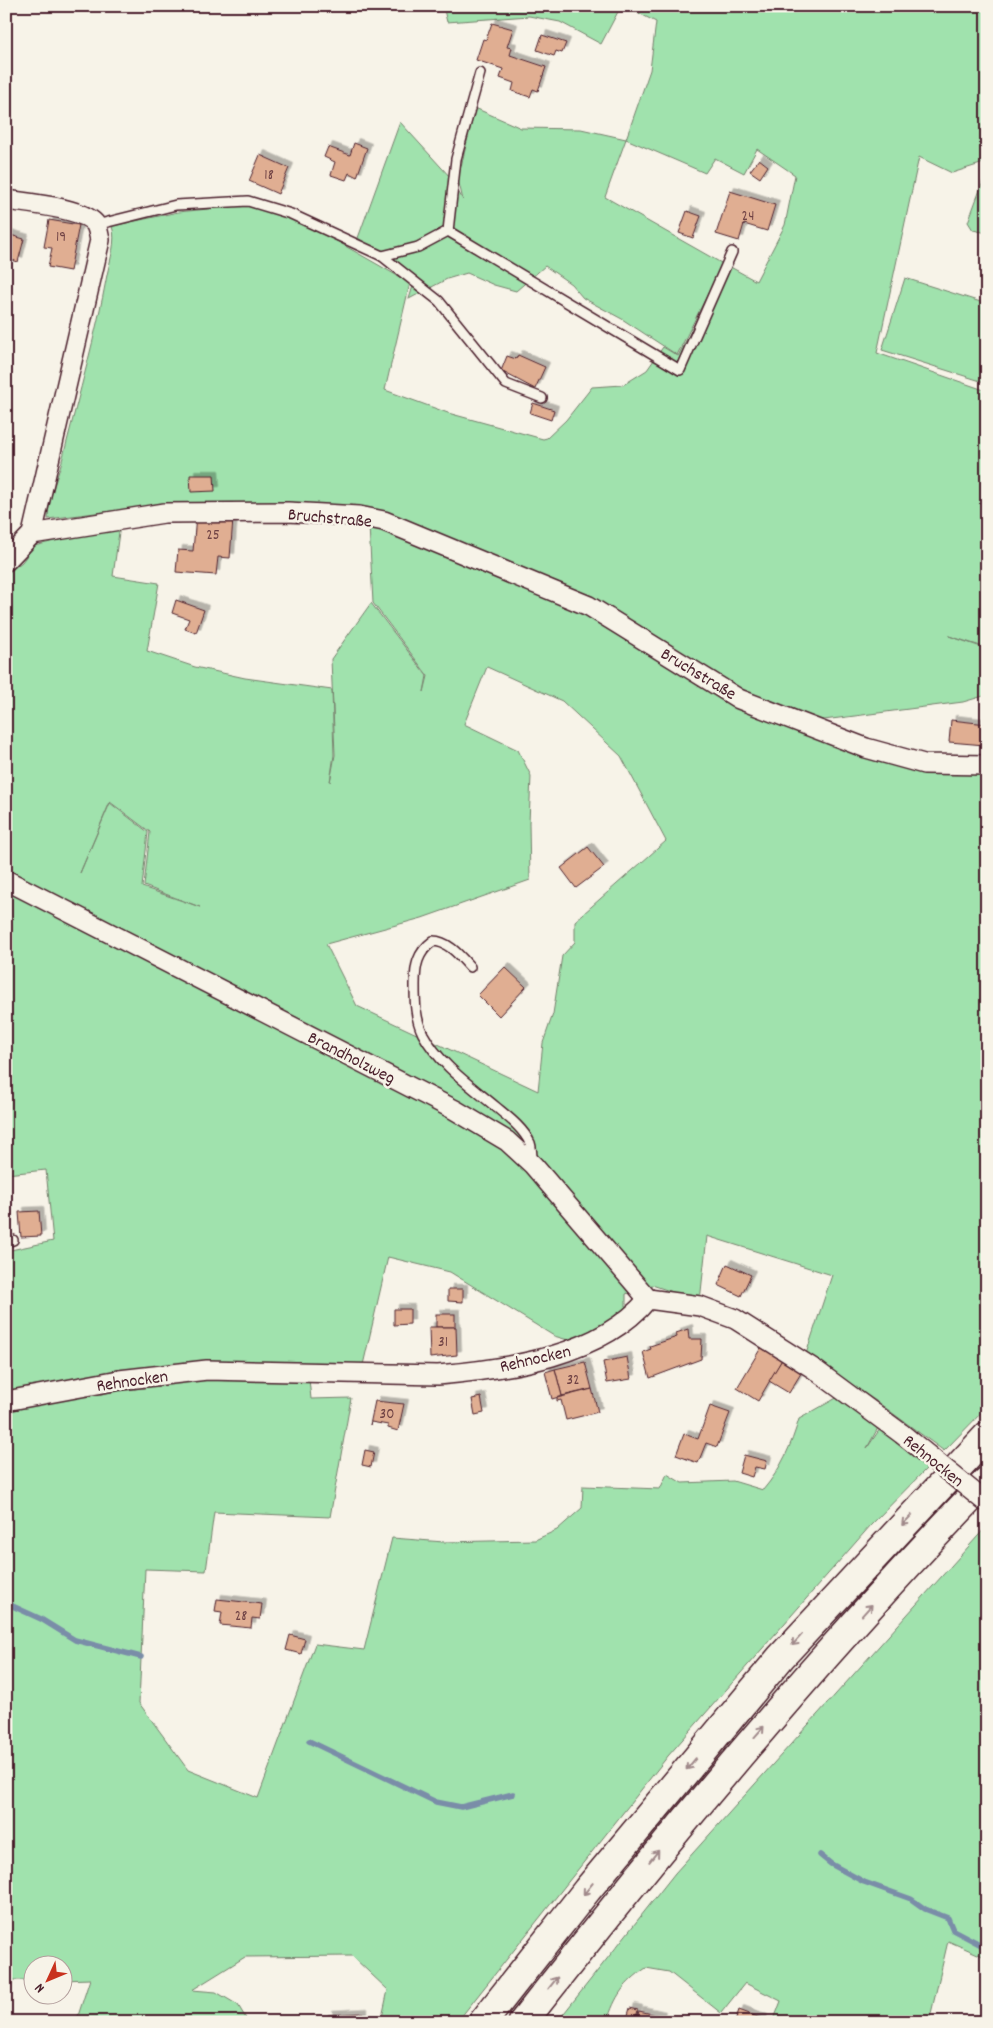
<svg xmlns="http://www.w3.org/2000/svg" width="993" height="2028" font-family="Dekko,sans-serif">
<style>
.green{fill:#a0e2ad;stroke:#75806c;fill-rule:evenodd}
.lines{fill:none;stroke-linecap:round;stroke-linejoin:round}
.stream{stroke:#7a8da8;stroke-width:5.5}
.building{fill:#e0ae92;stroke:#4a1f2b;filter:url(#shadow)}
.service-casing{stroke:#4a1f2b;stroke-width:12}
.minor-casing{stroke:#4a1f2b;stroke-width:22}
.motorway-casing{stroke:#4a1f2b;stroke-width:31}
.service{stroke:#f7f3e8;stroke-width:9}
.minor{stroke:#f7f3e8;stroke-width:19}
.motorway{stroke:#f7f3e8;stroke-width:28}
.minor-bridge-casing{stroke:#4a1f2b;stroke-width:22;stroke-linecap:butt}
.minor-bridge{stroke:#f7f3e8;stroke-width:19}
.oneway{stroke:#a0898a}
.labels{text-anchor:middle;stroke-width:5;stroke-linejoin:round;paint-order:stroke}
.number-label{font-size:15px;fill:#704345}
.street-label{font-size:18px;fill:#4a1f2b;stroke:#f7f3e8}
</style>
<defs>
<filter id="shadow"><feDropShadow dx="4.5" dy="-4.5" stdDeviation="0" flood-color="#0004"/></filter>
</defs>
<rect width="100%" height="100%" fill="#f7f3e8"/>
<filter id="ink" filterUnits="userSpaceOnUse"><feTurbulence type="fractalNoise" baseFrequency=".02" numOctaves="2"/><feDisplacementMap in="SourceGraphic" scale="10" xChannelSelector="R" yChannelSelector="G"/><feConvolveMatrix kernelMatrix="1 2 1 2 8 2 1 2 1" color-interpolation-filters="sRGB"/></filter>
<g filter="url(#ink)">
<!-- green -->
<g class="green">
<polygon points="443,6 621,6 601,44 560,22 529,16 447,22"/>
<path d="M625 6H987V162L952 173 919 157 877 353 987 391V648L949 636 987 649V695L963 702 816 721 747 696 589 599 381 514 135 508 48 519C48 496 59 475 64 453 79 394 96 335 107 275 110 260 117 241 112 226L178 212 248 205 291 215 410 283 385 390 448 413 543 439 547 438 566 420 592 387 623 385 647 370 663 347 678 356 725 264 756 281 785 225 795 175 757 149 744 173 715 158 705 173 626 139 605 197 723 264 677 355 622 319 583 298 571 284 545 266 516 291 494 285 467 273 447 279 409 299 416 276 358 238 400 122 451 178 463 200 458 179 475 108 521 128 581 129 626 139 650 70 656 22Z"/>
<polygon points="987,171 987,233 973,230 968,222"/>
<polygon points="905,278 987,304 987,383 882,350"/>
<path d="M120 525 113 576 159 583 147 651 195 667 245 678 332 690 334 755 330 782 335 755 331 659 371 603 427 676 424 692 428 676 373 603 369 525 602 617 756 714 987 771V1407L944 1451 876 1401 806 1354 832 1275 707 1236 700 1301 652 1285 626 1294V1307L601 1332 575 1342 554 1336 450 1272 388 1257 363 1365 148 1367 6 1395V1251L53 1241 46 1170 6 1174V574L22 562 34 546ZM487 667 562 701 621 756 666 841 575 921V942L562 956 553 1014 543 1043 538 1091 357 1006 326 944 422 918 530 880 529 823 531 776 518 750 464 724ZM110 802 150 832 144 886 200 907 142 887 148 832 110 803 80 873Z"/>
<path d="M206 1379H309L311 1399 351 1398 330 1517 214 1512 206 1571 145 1569 139 1703 188 1770 258 1798 315 1644 364 1650 392 1538 444 1542 535 1540 557 1530 582 1508 583 1486 660 1489 667 1474 682 1483 733 1481 763 1490C781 1469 791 1446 799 1419L840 1396 878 1428 867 1448 880 1429 927 1468 871 1525 668 1756 457 2022H381L388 1990 352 1956 245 1957 192 1990 216 1992 238 2005 248 2022H76L90 1979 63 1980 62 1966H32V1980H6V1407Z"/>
<path d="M987 1526V1958L948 1941 929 2022H773L781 2001 745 1983 721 2013 669 1972 646 1968C624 1983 615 1996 607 2022H557L675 1873Z"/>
</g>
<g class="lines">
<!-- stream -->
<g class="stream">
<polyline points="6,1603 41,1619 75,1640 141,1657"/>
<polyline points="309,1741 436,1802 461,1807 513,1794"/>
<polyline points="820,1855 831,1864 864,1882 911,1899 925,1909 948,1918 953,1930 987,1948"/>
</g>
</g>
<!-- building -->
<g class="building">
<polygon points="492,23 513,29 507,47 512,48 510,55 546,67 538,91 533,89 530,97 512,91 514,83 500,78 503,69 476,60 483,39 486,40"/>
<polygon points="542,35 566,43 562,53 556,51 554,56 537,50"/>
<polygon points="354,143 367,148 357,177 349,173 346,180 331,175 335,162 324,157 328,147 350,155"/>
<polygon points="260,155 289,168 278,194 249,181"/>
<polygon points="759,159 768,166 760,178 750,171"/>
<polygon points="730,191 775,205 767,231 744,224 739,241 716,234"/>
<polygon points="687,211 701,216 693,238 679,233"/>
<polygon points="49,220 79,225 70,271 48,267 52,248 44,247"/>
<polygon points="7,234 24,239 18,262 6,258"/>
<polygon points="518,355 545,367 535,389 501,371 507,356 516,359"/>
<polygon points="533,403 554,410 551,420 530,413"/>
<polygon points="190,475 214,475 215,491 191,492"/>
<polygon points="196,516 233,519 230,558 218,557 216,575 176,572 178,550 193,551"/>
<polygon points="176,600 204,610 196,633 185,629 189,619 172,613"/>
<polygon points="951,720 987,724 985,745 949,742"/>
<polygon points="588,847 604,867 576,888 561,868"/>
<polygon points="505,967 526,987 499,1016 478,995"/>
<polygon points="39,1211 41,1236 21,1237 19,1212"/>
<polygon points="727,1264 751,1275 741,1296 718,1285"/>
<polygon points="448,1289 463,1289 463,1302 448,1301"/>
<polygon points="394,1309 410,1309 410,1324 394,1325"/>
<rect x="436" y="1314" width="19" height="13"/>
<polygon points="429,1327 456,1327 457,1355 430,1358"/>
<polygon points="688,1329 689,1339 702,1339 701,1359 650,1378 643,1352 651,1349 650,1346 677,1337 676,1333"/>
<polygon points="762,1346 783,1358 758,1401 737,1388"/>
<polygon points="627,1357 631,1379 607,1383 603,1362"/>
<polygon points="783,1358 803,1370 789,1393 769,1381"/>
<polygon points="585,1362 592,1389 562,1396 555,1369"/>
<polygon points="555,1369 562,1396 552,1399 545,1372"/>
<polygon points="592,1389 598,1412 566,1420 561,1400 557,1401 557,1398"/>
<polygon points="481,1397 484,1413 475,1415 472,1399"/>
<polygon points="375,1401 404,1404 398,1431 388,1428 388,1425 371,1422 370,1425"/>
<polygon points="710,1406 730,1413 717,1447 706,1443 698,1463 676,1455 684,1434 698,1439"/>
<polygon points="365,1450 374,1452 371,1467 362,1465"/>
<polygon points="744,1455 767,1461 765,1469 755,1467 752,1477 739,1473"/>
<polygon points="217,1599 262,1604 260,1619 252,1618 251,1628 220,1625 222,1612 215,1611"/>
<polygon points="290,1635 305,1639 301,1654 286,1650"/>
<polygon points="630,2008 638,2010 635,2022 626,2022"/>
<polygon points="739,2010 763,2019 762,2022 735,2022"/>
<polygon points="639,2011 661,2016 659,2022 636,2022"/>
<polygon points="363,2013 363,2022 329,2022 328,2015"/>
</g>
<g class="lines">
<defs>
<g id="service">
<polyline points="96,225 176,205 248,201 291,214 382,256 439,301 506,384 542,398"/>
<polyline points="448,231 680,370 732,252"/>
<polyline points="382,256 418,247 448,231 456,159 480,73"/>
<path d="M470 967C460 956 448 941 433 941 417 953 415 966 415 985 415 1002 415 1018 423 1034 439 1064 471 1086 496 1107 508 1117 523 1128 530 1143 532 1149 532 1156 532 1162"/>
<polyline points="6,1242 13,1240"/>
</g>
<g id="minor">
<path d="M6 200C26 203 86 208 96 225 98 229 99 236 100 240L32 534 6 561"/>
<polyline points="32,534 164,513 288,512 359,516 384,521 589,606 739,699 866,748 924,764 987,765"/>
<polyline points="6,880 455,1110 507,1141 533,1165 648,1299"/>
<polyline points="648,1299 700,1306 735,1319 814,1369 902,1434"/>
<path d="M6 1401 119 1380 207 1370 438 1375C508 1369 601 1356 648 1299"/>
</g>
<g id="motorway">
<polyline points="483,2022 587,1890 781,1657 987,1436"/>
<path d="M523 2022C670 1834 822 1652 987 1481"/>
</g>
</defs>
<!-- service casing -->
<use href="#service" class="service-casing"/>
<!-- minor casing -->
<use href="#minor" class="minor-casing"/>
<!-- motorway casing -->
<use href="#motorway" class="motorway-casing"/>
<!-- service -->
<use href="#service" class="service"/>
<!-- minor -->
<use href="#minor" class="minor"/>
<!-- motorway -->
<use href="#motorway" class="motorway"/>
<defs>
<polyline id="minor-bridge" points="902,1434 987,1503"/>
</defs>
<!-- minor-bridge casing -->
<use href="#minor-bridge" class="minor-bridge-casing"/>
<!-- minor-bridge -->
<use href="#minor-bridge" class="minor-bridge"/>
</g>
<!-- one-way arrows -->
<defs><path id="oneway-shaft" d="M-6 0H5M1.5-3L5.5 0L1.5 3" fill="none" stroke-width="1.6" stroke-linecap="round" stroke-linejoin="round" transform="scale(1.25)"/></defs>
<g class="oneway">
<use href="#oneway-shaft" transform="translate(907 1520) rotate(134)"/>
<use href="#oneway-shaft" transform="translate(867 1610) rotate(-48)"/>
<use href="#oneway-shaft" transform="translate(797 1640) rotate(132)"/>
<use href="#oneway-shaft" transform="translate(759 1732) rotate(-49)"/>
<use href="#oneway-shaft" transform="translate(691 1764) rotate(130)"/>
<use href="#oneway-shaft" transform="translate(654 1856) rotate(-51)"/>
<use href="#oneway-shaft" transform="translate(588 1889) rotate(129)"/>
<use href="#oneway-shaft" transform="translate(553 1983) rotate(-52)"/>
</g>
</g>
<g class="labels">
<!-- number labels -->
<g class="number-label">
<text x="269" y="179">18</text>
<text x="748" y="220">24</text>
<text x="61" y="241">19</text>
<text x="213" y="539">25</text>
<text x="443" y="1346">31</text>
<text x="573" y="1384">32</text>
<text x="387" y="1418">30</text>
<text x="241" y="1620">28</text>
</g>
<!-- street labels -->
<g class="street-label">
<text transform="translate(330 517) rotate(5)" y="6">Bruchstraße</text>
<text transform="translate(699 673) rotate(31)" y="6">Bruchstraße</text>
<text transform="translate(352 1057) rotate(27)" y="6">Brandholzweg</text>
<text transform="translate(535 1358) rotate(-13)" y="6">Rehnocken</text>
<text transform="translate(132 1380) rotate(-8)" y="6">Rehnocken</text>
<text transform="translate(934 1460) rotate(39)" y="6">Rehnocken</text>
</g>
</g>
<!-- margin -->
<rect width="993" height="2028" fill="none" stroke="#f7f3e8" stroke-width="25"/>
<rect x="12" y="12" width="968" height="2003" fill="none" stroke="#4a1f2b" stroke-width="2" filter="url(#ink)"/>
<!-- north arrow -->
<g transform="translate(48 1980) rotate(226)"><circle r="24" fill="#f7f3e8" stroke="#b29e9c"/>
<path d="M0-4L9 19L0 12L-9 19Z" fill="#c8321e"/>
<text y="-8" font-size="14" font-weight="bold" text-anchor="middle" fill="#4a1f2b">N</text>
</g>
</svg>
